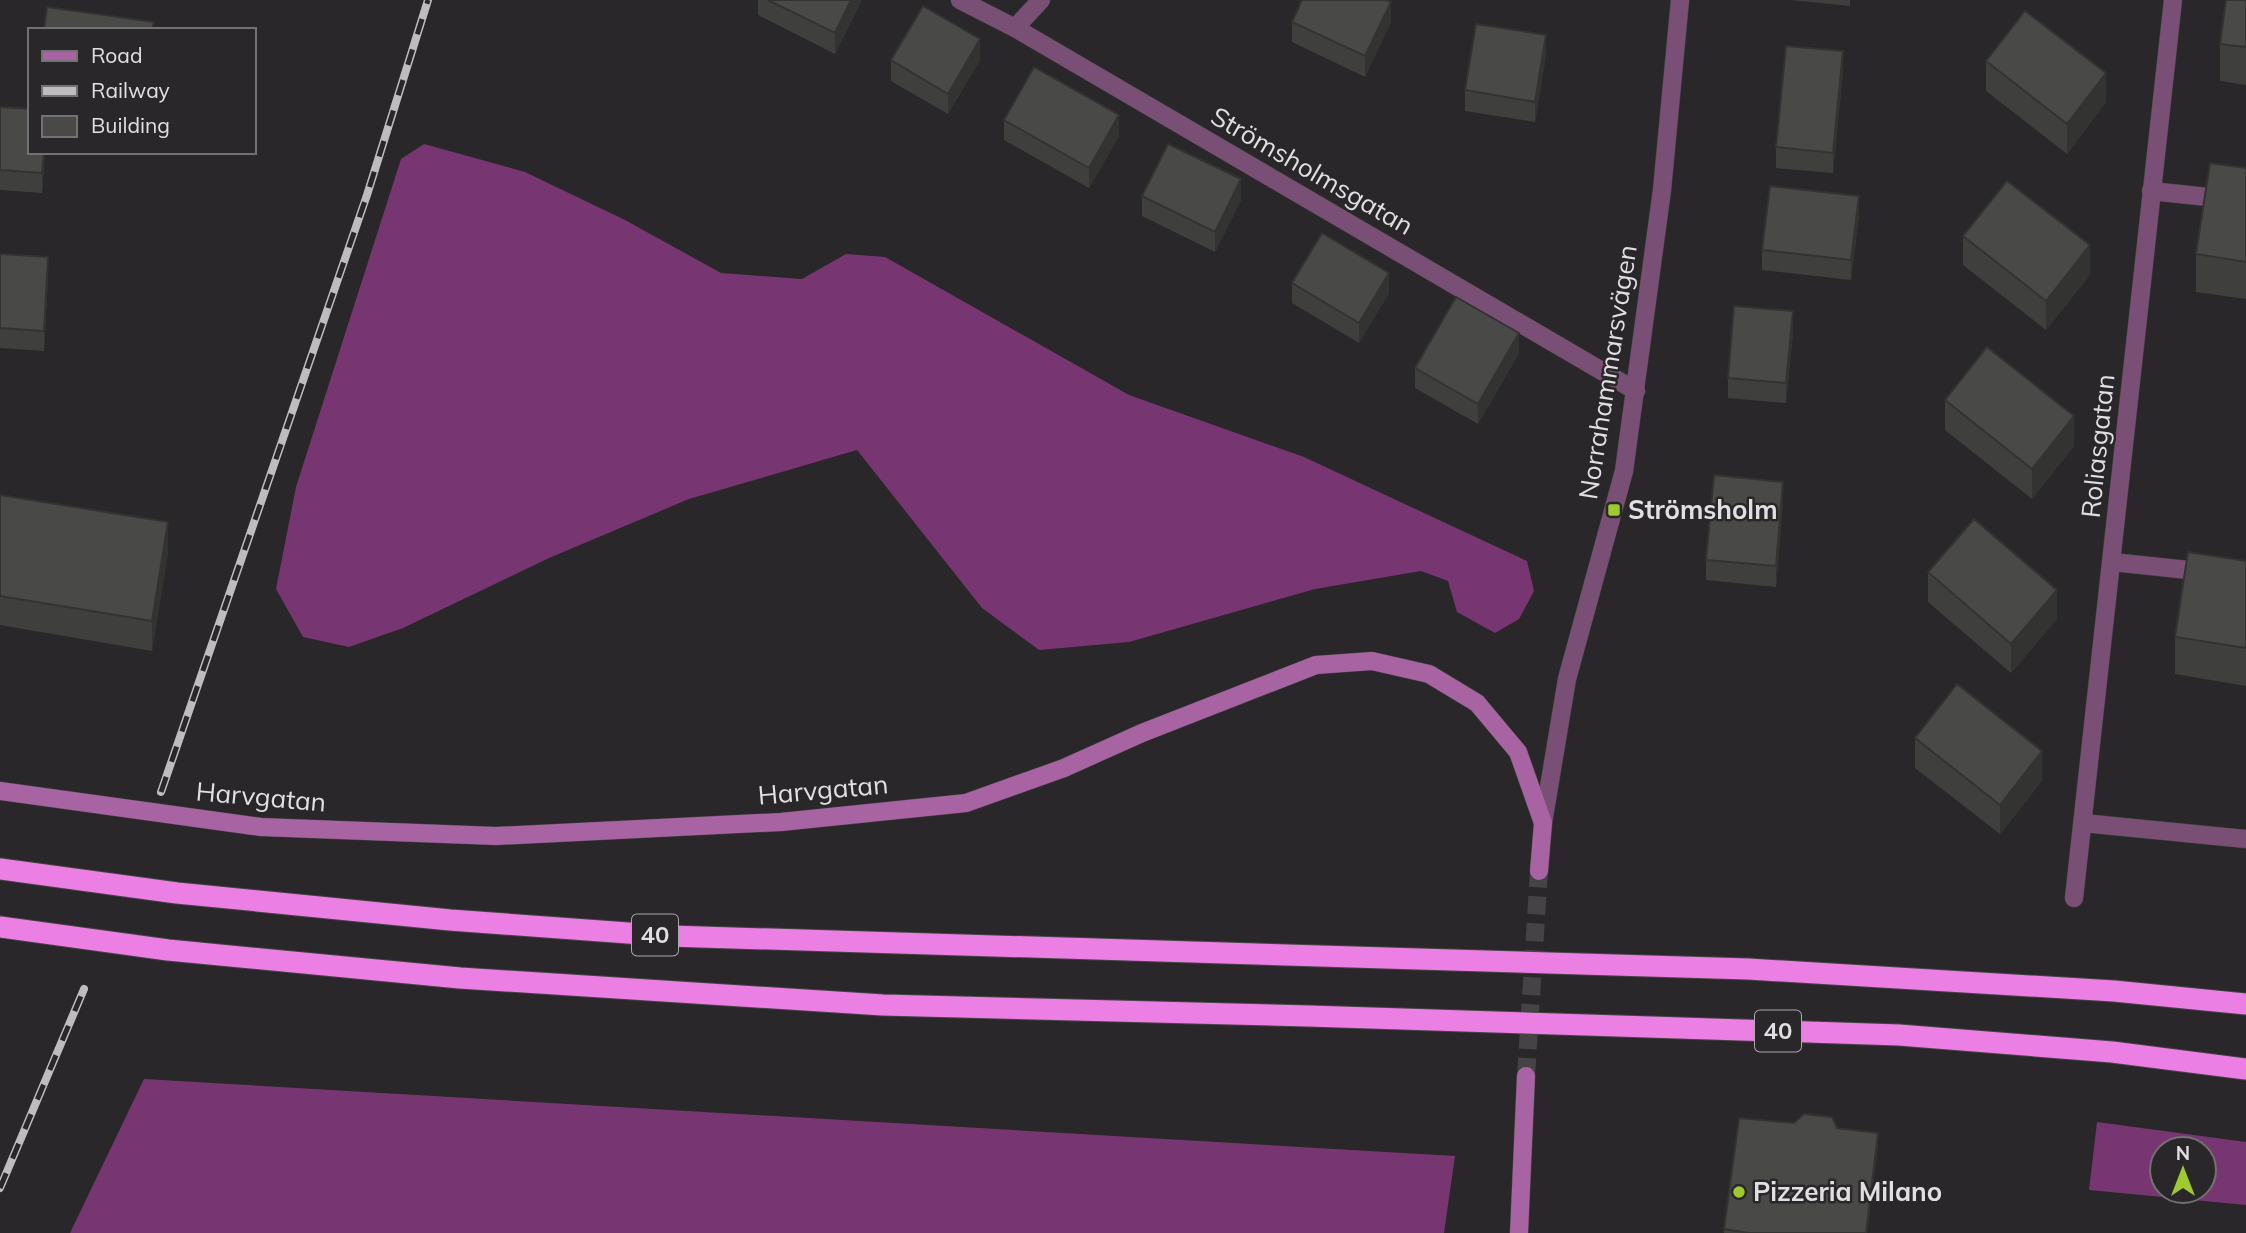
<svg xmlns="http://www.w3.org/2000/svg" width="2246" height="1233" font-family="Mulish,sans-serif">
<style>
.forest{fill:#773672;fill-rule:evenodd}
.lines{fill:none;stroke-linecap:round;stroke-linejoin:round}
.secondary-tunnel{stroke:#454345;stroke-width:18;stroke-dasharray:18 9;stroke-linecap:butt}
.lane-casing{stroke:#464446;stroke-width:19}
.street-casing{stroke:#464446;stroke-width:19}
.secondary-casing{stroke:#464446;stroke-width:19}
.highway-casing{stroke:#464446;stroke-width:23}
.lane{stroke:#7a4f76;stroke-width:18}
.street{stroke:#7a4f76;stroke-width:18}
.secondary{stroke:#a863a2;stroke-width:18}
.highway{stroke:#ec7fe3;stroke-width:21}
.rail-casing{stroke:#bebcbe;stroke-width:8}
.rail{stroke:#292729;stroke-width:5;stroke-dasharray:16;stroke-linecap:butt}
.wall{fill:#3f403d}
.shaded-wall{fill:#333432}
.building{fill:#494a47;stroke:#333432;stroke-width:2}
.poi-dot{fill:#9fca2d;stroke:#292729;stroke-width:2.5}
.labels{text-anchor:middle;stroke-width:5;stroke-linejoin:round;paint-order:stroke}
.shield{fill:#292729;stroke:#aaa8aa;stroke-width:2}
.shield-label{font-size:24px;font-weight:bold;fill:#e1dfe1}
.street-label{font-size:26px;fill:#e1dfe1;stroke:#292729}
.poi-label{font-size:26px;font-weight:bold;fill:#e1dfe1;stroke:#292729;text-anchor:start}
</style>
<rect width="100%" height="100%" fill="#292729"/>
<!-- forest -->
<g class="forest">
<polygon points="424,144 525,172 625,220 721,273 802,279 846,254 885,257 1129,395 1304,457 1527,561 1534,591 1519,619 1495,633 1457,612 1448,581 1421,571 1315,589 1129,642 1039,650 982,608 857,450 689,499 549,558 403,628 349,647 303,637 276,589 296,487 401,159"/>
<polygon points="144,1079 1455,1156 1444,1233 70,1233"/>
<path d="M2097 1122 2246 1142V1205L2089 1190ZM2204 1149V1191H2162V1149Z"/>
</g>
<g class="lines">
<!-- secondary-tunnel -->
<polyline class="secondary-tunnel" points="1526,1076 1539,871"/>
<defs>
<g id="lane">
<polyline points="2151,191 2246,201"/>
<polyline points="2112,562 2246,576"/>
<polyline points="2083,823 2246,839"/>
</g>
<g id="street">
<polyline points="960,0 1015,28 1636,391"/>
<polyline points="1015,28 1041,0"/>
<polyline points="1543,823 1567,679 1624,471 1662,190 1680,0"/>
<polyline points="2074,898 2173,0"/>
</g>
<g id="secondary">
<polyline points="0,791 261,827 496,836 781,822 966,803 1064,768 1142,733 1316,665 1372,661 1429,674 1477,703 1518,752 1543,823 1539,871"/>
<polyline points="1519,1233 1526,1076"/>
</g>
<g id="highway">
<polyline points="0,869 177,893 450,920 669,936 1748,969 2114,991 2246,1004"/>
<polyline points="0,927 168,950 460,978 883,1005 1309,1016 1899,1035 2112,1052 2246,1069"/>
</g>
</defs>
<!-- lane casing -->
<use href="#lane" class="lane-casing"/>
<!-- street casing -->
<use href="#street" class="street-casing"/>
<!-- secondary casing -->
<use href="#secondary" class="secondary-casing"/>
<!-- highway casing -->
<use href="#highway" class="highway-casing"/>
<!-- lane -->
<use href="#lane" class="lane"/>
<!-- street -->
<use href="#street" class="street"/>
<!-- secondary -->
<use href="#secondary" class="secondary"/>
<!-- highway -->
<use href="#highway" class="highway"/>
<defs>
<g id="rail">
<polyline points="161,792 367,195 428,0"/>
<polyline points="0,1188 84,989"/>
</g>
</defs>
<!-- rail casing -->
<use href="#rail" class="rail-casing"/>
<!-- rail -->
<use href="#rail" class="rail"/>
</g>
<!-- wall -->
<g class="wall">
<polygon points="758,0 861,0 861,2 835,54 758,15"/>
<polygon points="1791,0 1850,0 1850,6"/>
<polygon points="2246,0 2246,85 2220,81 2220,44"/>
<polygon points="1292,22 1391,22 1365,77 1292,42"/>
<polygon points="1546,55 1535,122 1465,111 1465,90"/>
<polygon points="891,60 980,60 948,114 891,81"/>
<polygon points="1986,61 2106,102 2067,154 1986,91"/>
<polygon points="1843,71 1833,173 1776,168 1776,147"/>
<polygon points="0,107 30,152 45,152 42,193 0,190"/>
<polygon points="1004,120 1119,136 1089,188 1004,140"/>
<polygon points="2246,168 2246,299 2196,292 2196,254"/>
<polygon points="1142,196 1241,200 1215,252 1142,216"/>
<polygon points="1859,216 1851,280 1762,270 1762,250"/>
<polygon points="1963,236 2090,275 2046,330 1963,265"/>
<polygon points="0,254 48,277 44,351 0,348"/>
<polygon points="1292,283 1389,293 1359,343 1292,303"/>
<polygon points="1793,332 1786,403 1728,398 1728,378"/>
<polygon points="1519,353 1478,424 1415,388 1415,368"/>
<polygon points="1945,400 2074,446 2032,499 1945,430"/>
<polygon points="0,495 168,552 152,651 0,625"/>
<polygon points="1783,502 1776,587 1706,580 1706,560"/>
<polygon points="2246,561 2246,686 2175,674 2175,637"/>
<polygon points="1928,572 2057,619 2011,673 1928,602"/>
<polygon points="1915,738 2042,781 2000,834 1915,768"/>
<polygon points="1837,1128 1878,1144 1867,1233 1724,1233 1724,1229"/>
</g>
<!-- shaded-wall -->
<g class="shaded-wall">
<polygon points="851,0 861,0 861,2 835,54 835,33"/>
<polygon points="1391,2 1391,22 1365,77 1365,56"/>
<polygon points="1546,35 1546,55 1535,122 1535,102"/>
<polygon points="980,39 980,60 948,114 948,94"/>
<polygon points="1843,51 1843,71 1833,173 1833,153"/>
<polygon points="2106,73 2106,102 2067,154 2067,124"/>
<polygon points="1119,115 1119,136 1089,188 1089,168"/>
<polygon points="44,152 45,152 42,193 42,173"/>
<polygon points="1241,179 1241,200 1215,252 1215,232"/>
<polygon points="1859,196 1859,216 1851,280 1851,260"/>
<polygon points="2090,245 2090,275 2046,330 2046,301"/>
<polygon points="48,257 48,277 44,351 44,331"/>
<polygon points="1389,273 1389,293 1359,343 1359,323"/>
<polygon points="1793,311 1793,332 1786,403 1786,383"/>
<polygon points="1519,333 1519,353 1478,424 1478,404"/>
<polygon points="2074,416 2074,446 2032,499 2032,469"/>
<polygon points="1783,482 1783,502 1776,587 1776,566"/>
<polygon points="168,522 168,552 152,651 152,621"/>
<polygon points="2057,590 2057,619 2011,673 2011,644"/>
<polygon points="2042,751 2042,781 2000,834 2000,805"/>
<polygon points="1878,1133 1878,1144 1867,1233 1866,1233"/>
</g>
<!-- building -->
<g class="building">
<polygon points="768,0 851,0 835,33"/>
<polygon points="1302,0 1386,0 1391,2 1365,56 1292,22"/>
<polygon points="2226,0 2246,0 2246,47 2220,44"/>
<polygon points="923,6 980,39 948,94 891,60"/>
<polygon points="47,7 154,22 152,30 44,30"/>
<polygon points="2025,11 2106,73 2067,124 1986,61"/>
<polygon points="1476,24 1546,35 1535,102 1465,90"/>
<polygon points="1786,46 1843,51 1833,153 1776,147"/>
<polygon points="1034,67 1119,115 1089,168 1004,120"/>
<polygon points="0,107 30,109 30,152 44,152 42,173 0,170"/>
<polygon points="1168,144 1241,179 1215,232 1142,196"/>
<polygon points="2210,163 2246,168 2246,262 2196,254"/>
<polygon points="2007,181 2090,245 2046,301 1963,236"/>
<polygon points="1770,186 1859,196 1851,260 1762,250"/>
<polygon points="1322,233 1389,273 1359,323 1292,283"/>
<polygon points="0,254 48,257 44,331 0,328"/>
<polygon points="1456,297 1519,333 1478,404 1415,368"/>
<polygon points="1734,306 1793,311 1786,383 1728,378"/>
<polygon points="1987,347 2074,416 2032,469 1945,400"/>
<polygon points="1714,475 1783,482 1776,566 1706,560"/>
<polygon points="0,495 168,522 152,621 0,596"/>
<polygon points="1974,519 2057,590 2011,644 1928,572"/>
<polygon points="2188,552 2246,561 2246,648 2175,637"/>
<polygon points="1957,684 2042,751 2000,805 1915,738"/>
<polygon points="1804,1114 1832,1117 1837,1128 1878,1133 1866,1233 1749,1233 1724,1229 1739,1118 1794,1123"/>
</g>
<!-- markers -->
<g class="poi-dot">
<rect x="1607" y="503" width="14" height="14" rx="3.5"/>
<circle cx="1739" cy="1192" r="7"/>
</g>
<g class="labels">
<!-- shield labels -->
<g class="shield">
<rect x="632" y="914.5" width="46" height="41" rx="5"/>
<rect x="1755" y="1010.5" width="46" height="41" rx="5"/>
</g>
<g class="shield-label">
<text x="655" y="943">40</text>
<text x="1778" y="1039">40</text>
</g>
<!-- street labels -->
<g class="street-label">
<text transform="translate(1312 171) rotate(30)" y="9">Strömsholmsgatan</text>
<text transform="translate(1608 372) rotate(-81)" y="9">Norrahammarsvägen</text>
<text transform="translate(2098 446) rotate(-84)" y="9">Roliasgatan</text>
<text transform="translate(823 790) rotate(-5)" y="9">Harvgatan</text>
<text transform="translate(261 797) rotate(5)" y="9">Harvgatan</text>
</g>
<!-- poi labels -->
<g class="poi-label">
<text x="1628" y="519">Strömsholm</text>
<text x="1753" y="1201">Pizzeria Milano</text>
</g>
</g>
<!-- legend -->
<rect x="28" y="28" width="228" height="126" fill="#292729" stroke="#737173" stroke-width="2"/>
<rect x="42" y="51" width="35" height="10" fill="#a863a2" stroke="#737173" stroke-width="2"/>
<text x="91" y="63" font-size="21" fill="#e1dfe1">Road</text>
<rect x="42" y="86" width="35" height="10" fill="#bebcbe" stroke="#737173" stroke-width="2"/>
<text x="91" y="98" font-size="21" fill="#e1dfe1">Railway</text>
<rect x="42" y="116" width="35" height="21" fill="#494a47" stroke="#737173" stroke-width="2"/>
<text x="91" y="133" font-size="21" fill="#e1dfe1">Building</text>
<!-- north arrow -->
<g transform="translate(2183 1170)"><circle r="33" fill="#292729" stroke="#737173" stroke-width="2"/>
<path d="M0-5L12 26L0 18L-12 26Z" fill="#9fca2d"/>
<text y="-10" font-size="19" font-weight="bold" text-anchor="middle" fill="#e1dfe1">N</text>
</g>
</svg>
